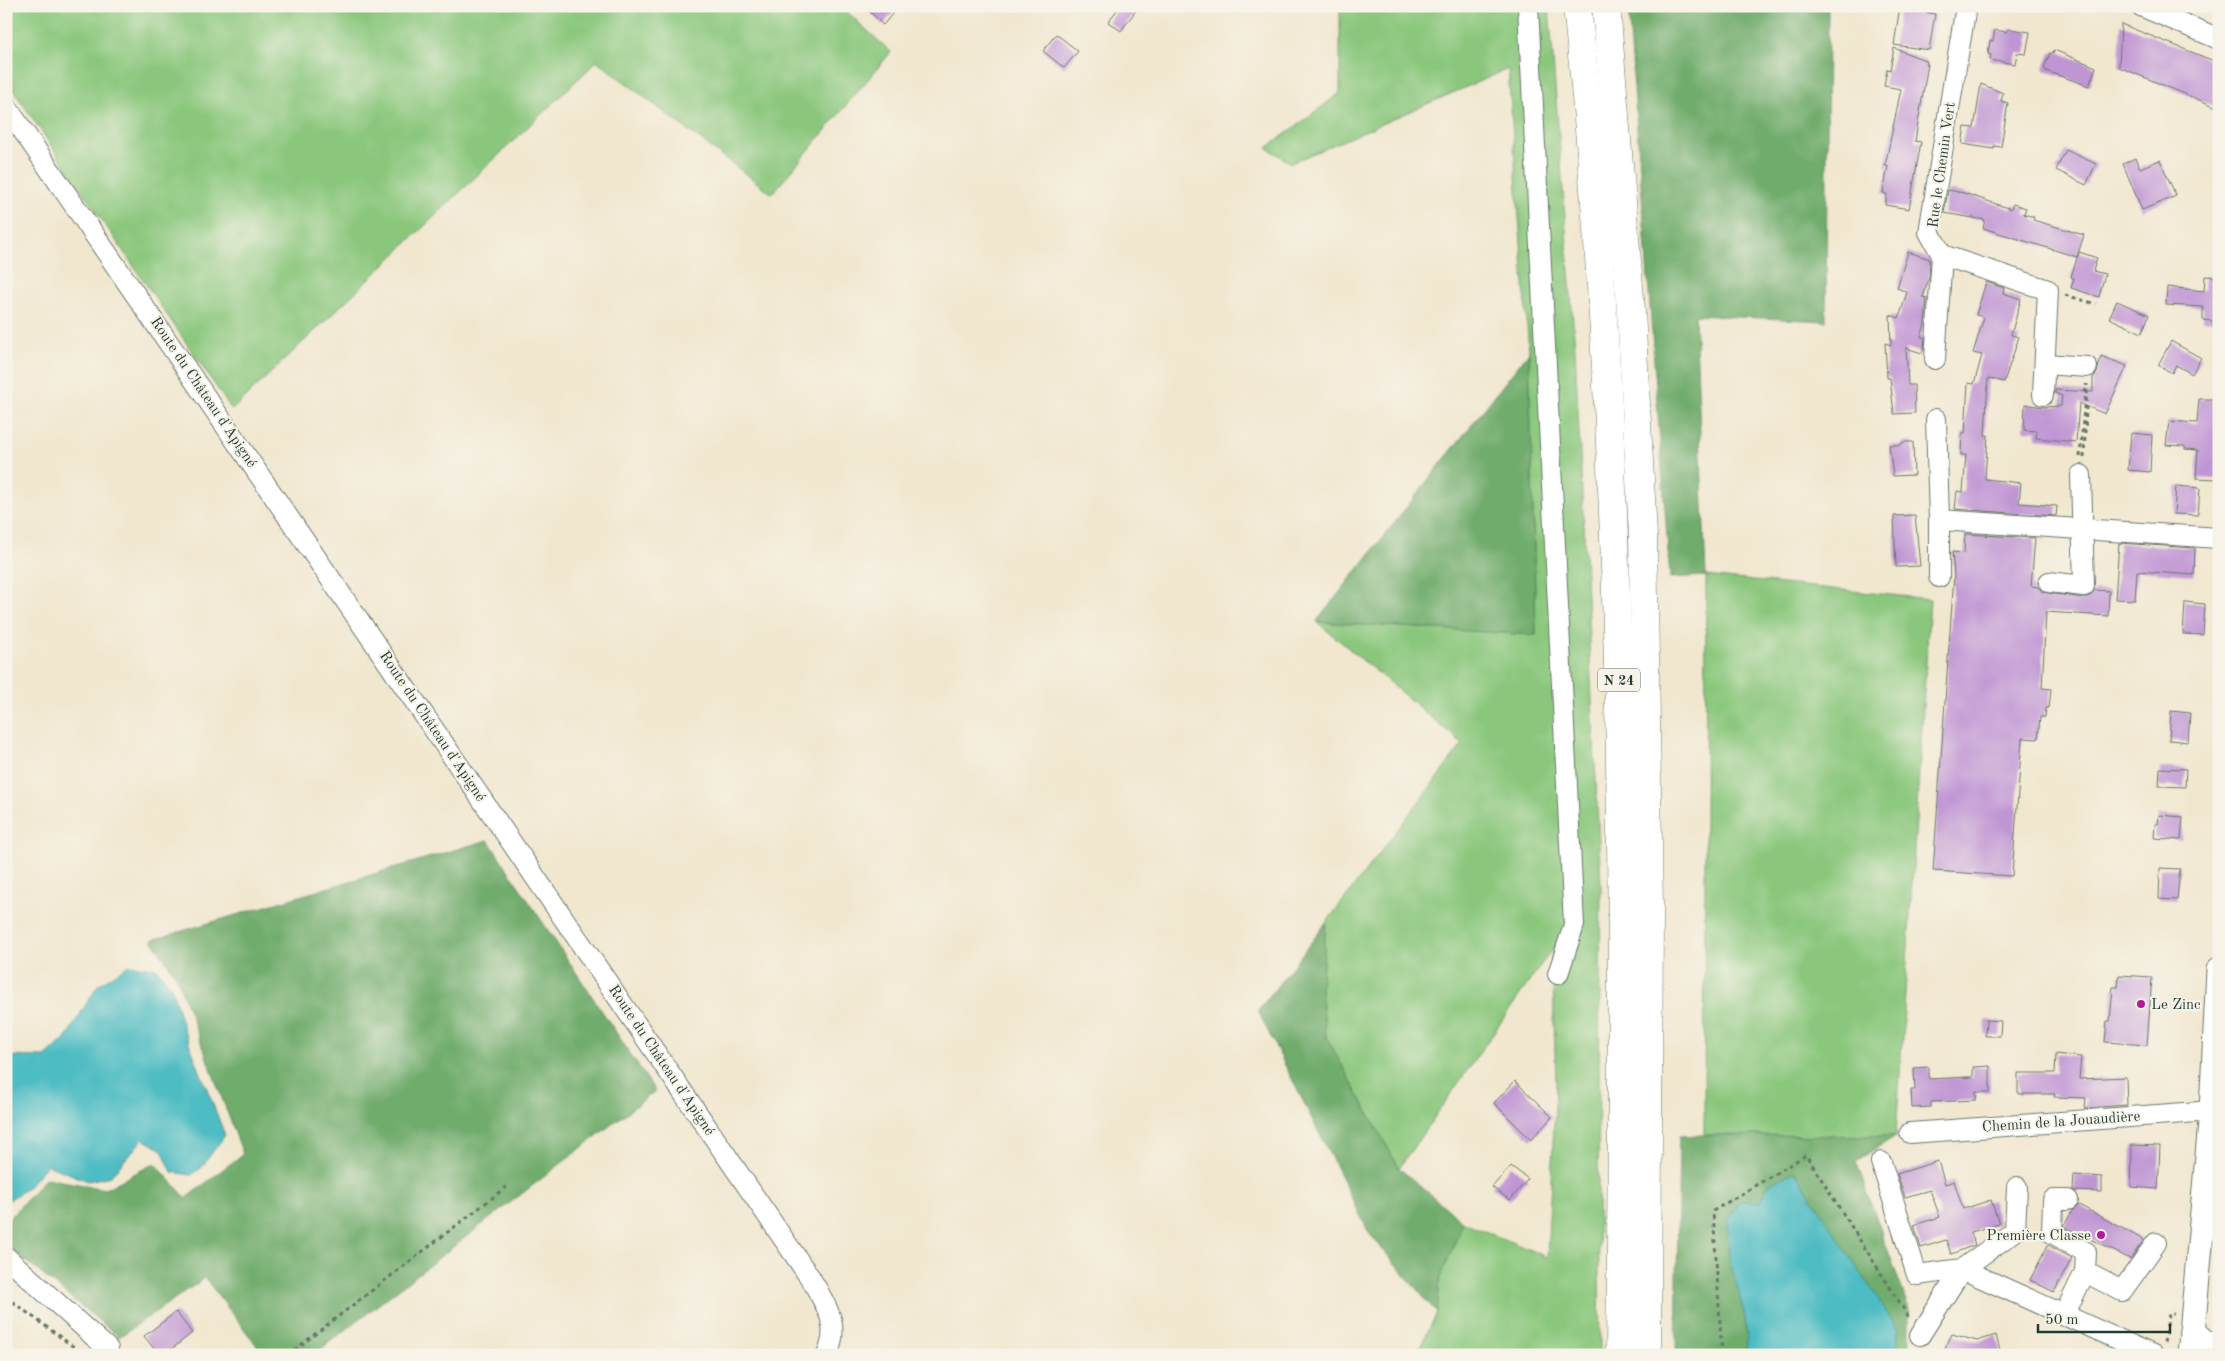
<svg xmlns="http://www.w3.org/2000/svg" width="2225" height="1361" font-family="'Old Standard TT',serif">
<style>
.green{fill:#8ac77d;stroke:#548258}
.forest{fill:#6fac6c;stroke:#477450}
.water{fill:#4dbcc3;stroke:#367c7c}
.building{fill:#c095d4}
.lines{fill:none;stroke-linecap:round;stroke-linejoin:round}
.minor-casing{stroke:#68786a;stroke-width:22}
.major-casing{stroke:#68786a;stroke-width:27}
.highway-casing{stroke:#68786a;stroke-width:29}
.path{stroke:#68786a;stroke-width:3;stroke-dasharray:4 4;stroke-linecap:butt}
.minor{stroke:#fff;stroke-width:20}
.major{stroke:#fff;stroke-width:25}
.highway{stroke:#fff;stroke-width:28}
.poi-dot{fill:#b5179e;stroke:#f7f3e8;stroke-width:2}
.labels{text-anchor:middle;stroke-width:4;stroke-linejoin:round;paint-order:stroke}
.shield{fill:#f7f3e8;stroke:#60746a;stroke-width:1}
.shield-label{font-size:14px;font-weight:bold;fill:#1f3d34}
.street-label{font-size:15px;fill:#1f3d34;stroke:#f7f3e8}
.poi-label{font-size:15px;fill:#1f3d34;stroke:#f7f3e8;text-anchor:start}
</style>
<rect width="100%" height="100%" fill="#f7f3e8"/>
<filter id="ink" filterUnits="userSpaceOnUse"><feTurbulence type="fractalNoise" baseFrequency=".02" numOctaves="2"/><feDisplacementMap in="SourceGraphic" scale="10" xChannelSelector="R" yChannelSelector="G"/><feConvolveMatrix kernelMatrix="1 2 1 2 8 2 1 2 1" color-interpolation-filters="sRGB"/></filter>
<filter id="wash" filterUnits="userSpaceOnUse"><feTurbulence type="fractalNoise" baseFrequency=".0096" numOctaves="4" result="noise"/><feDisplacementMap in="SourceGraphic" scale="20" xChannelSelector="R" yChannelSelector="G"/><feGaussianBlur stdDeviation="1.12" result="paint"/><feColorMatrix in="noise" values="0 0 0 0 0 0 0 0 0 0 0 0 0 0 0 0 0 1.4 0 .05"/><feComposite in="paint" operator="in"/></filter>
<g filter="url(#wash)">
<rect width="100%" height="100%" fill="#f1e7cf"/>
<!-- green -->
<g class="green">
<polygon points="6,6 852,6 848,13 891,52 772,194 597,61 232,410 20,100 6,77"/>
<polygon points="1340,6 1549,6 1575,349 1601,885 1598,1185 1600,1355 1416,1355 1437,1313 1440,1279 1463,1222 1547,1257 1556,1086 1552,949 1399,1168 1326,1037 1321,989 1326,923 1463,744 1317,622 1536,635 1529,352 1508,69 1291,163 1267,148 1340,93"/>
<polygon points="1706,576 1930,599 1896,1136 1704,1135"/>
</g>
<!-- forest -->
<g class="forest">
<polygon points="1628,6 1828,6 1826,321 1695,315 1706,576 1670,578"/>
<polygon points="1529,352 1536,635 1317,622 1317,621"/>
<polygon points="488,840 655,1091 313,1355 264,1355 205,1278 119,1337 6,1245 6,1222 46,1178 105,1189 155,1163 186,1198 243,1154 176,976 152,940"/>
<polygon points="1326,923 1321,989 1326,1037 1399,1168 1463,1222 1440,1279 1437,1313 1369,1233 1258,1011"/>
<polygon points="1704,1135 1896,1136 1856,1161 1909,1309 1909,1355 1897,1355 1898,1330 1770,1183 1729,1259 1745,1316 1748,1355 1676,1355 1679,1136"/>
</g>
<!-- water -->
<g class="water">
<polygon points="129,965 156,968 171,986 184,1030 225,1135 201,1168 191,1175 172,1172 162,1150 143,1139 111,1176 88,1181 47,1165 27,1188 9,1200 6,1199 6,1056 45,1057 65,1039 98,985"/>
<polygon points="1795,1172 1898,1330 1897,1355 1748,1355 1745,1316 1729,1259 1728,1222 1739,1201 1760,1202 1770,1183"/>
</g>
<g id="blocks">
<!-- building -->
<g class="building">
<polygon points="864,6 899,6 883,25"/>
<polygon points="1120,6 1139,6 1121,31 1108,22"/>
<polygon points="1900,6 1925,6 1924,12 1935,14 1929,50 1894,45"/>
<polygon points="2121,24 2219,63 2219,108 2119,67"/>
<polygon points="2010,29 2030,32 2026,54 2017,53 2015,64 1990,60 1991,55 1988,54 1990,41 1993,41 1995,30 2006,32"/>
<polygon points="1056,34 1078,51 1064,68 1043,51"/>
<polygon points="1894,48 1927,61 1926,64 1928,64 1915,141 1921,142 1909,209 1885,205 1887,194 1883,193 1888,166 1885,166 1901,89 1884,86 1887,69 1890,70"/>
<polygon points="2054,50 2096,67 2089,86 2046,71 2044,68 2050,53 2053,53"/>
<polygon points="1981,84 2003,93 2001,101 2008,103 2001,147 1994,146 1994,149 1962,144 1965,127 1974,128"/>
<polygon points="2066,150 2096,164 2086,185 2056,170"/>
<polygon points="2135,158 2140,168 2160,160 2176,196 2142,210 2123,164"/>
<polygon points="1948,190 1964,193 2011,209 2013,204 2026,208 2024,214 2034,217 2033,220 2084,235 2077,257 1983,228 1985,220 1944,213"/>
<polygon points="1908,252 1930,259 1929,278 1923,297 1927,298 1925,324 1921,337 1925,338 1924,347 1922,353 1906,348 1908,385 1914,385 1915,413 1894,414 1890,378 1887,378 1885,343 1891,345 1890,315 1899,318 1907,292 1897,288"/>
<polygon points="2079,252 2097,258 2093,271 2105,274 2099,297 2071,288 2074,278 2071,277"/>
<polygon points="2205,276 2219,277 2219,322 2203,320 2203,307 2166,305 2167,287 2204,291"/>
<polygon points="1986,282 2004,288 2003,293 2021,299 2011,335 2019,337 2004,382 1988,378 1985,435 1988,435 1985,479 2021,483 2019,503 2057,506 2056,516 1955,509 1957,491 1963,492 1966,455 1961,455 1962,433 1965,433 1968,383 1974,384 1982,355 1973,353 1984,317 1976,315"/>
<polygon points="2117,301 2149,315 2142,333 2109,318"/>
<polygon points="2171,341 2201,358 2192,374 2176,365 2172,373 2158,365"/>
<polygon points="2101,356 2127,366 2105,414 2079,403 2076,442 2036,438 2037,431 2024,430 2025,404 2042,407 2061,406 2062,396 2055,393 2055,390 2093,392 2093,377 2097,373"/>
<polygon points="2199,399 2219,399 2216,479 2196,478 2198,450 2185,449 2185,446 2166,445 2169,421 2197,423"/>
<polygon points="2131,433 2152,435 2150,472 2128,470"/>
<polygon points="1903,442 1913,442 1914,475 1893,476 1889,445 1901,445"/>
<polygon points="2176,486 2200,488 2198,515 2174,514"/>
<polygon points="1915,515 1920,566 1896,567 1894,516"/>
<polygon points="1965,534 2035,538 2031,586 2038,587 2042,592 2083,598 2090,596 2095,590 2109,591 2108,616 2046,612 2042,688 2051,689 2049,708 2046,708 2045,717 2040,717 2038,739 2022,738 2012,876 1933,871 1954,575 1952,552 1964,553"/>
<polygon points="2119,543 2195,548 2194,575 2137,571 2135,600 2115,599"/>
<polygon points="2185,602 2205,604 2203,635 2183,634"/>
<polygon points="2171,711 2190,713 2188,742 2169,740"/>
<polygon points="2160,768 2186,769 2185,787 2159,786"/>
<polygon points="2159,815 2183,817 2181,840 2154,838 2155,824 2158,824"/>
<polygon points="2160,868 2180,869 2177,900 2159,899"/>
<polygon points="2119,975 2152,977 2147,1045 2105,1042 2107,1021 2110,1021 2113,987 2118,987"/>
<polygon points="1986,1020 2001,1021 2000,1036 1985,1036"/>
<polygon points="2056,1054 2081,1057 2079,1079 2126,1077 2127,1105 2085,1108 2086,1098 2054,1097 2055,1094 2018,1094 2018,1073 2055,1073"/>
<polygon points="1990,1066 1990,1092 1976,1092 1976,1100 1931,1102 1931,1107 1912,1108 1911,1090 1915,1090 1914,1068 1929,1067 1929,1079 1973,1077 1973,1067"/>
<polygon points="1515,1081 1552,1117 1531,1140 1494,1103"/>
<polygon points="2132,1145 2160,1146 2158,1189 2131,1187"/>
<polygon points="1938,1161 1945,1184 1954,1181 1963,1209 1991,1200 1999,1224 1971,1232 1975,1245 1951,1254 1946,1240 1921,1248 1914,1225 1940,1217 1930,1190 1905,1197 1897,1174"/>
<polygon points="1511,1166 1528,1179 1510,1200 1492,1187"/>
<polygon points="2074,1175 2102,1177 2102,1192 2075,1191 2073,1190"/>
<polygon points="2079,1205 2144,1240 2130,1259 2064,1226 2072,1211"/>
<polygon points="2048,1245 2072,1258 2054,1292 2030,1280"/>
<polygon points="176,1312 192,1333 164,1355 159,1355 144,1336"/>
<polygon points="1952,1334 1977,1341 1996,1335 2001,1355 1942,1355"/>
</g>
</g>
</g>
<g filter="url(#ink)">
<use href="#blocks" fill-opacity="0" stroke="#68786a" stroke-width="1"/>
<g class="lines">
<defs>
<g id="minor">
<polyline points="1528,6 1574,925 1558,974"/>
<polyline points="1966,6 1929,232 1942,255 2048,290 2043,395"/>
<polyline points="2141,6 2219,39"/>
<path d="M6 106 811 1279C826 1306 841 1324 827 1355"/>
<polyline points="1935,359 1942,255"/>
<polyline points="2045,364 2087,367"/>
<polyline points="1936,419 1939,520 2219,538"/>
<polyline points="1939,520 1939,577"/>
<polyline points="2049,582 2084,586 2081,475"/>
<polyline points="1910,1133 2212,1111"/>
<polyline points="1881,1162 1917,1275 1962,1269 2015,1231 2017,1187"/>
<polyline points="2068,1200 2053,1200 2052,1233 2086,1252 2085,1272"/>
<polyline points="6,1257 108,1349"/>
<polyline points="2064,1315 2085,1272 2122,1291 2156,1243"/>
<polyline points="1920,1335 1962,1269 2153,1355"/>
</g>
<g id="major">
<polyline points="2192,1331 2203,1341 2219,1349"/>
<polyline points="2190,1355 2212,1111 2219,970"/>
</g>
<g id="highway">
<path d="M1577 6C1625 454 1625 905 1620 1355"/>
<polyline points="1606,6 1631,311 1643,536 1649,907 1647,1355"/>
</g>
</defs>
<!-- minor casing -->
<use href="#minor" class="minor-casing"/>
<!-- major casing -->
<use href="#major" class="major-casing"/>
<!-- highway casing -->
<use href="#highway" class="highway-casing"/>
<!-- path -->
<g class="path">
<polyline points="2065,295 2096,304"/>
<polyline points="2080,457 2086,384"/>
<polyline points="2084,458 2087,384"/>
<polyline points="6,1297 82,1353"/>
<polyline points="2164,1342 2169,1314 2174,1314"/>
<polyline points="288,1355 509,1185"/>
<polyline points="1722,1355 1713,1211 1806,1155 1910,1319"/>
</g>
<!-- minor -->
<use href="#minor" class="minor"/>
<!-- major -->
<use href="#major" class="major"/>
<!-- highway -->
<use href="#highway" class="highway"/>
</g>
</g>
<!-- markers -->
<g class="poi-dot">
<circle cx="2141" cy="1004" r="5"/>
<circle cx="2101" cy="1235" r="5"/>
</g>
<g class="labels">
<!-- shield labels -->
<rect class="shield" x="1598" y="668.5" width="42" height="23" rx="4"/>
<g class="shield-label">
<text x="1619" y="685">N 24</text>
</g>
<!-- street labels -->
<g class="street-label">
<text transform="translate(1941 165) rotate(-82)" y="5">Rue le Chemin Vert</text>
<text transform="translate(204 392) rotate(56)" y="5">Route du Château d'Apigné</text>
<text transform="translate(433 726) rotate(56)" y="5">Route du Château d'Apigné</text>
<text transform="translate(662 1060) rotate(56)" y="5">Route du Château d'Apigné</text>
<text transform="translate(2061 1121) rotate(-4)" y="5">Chemin de la Jouaudière</text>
</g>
<!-- poi labels -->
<g class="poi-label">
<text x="2151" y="1009">Le Zinc</text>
<text x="2091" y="1240" text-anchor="end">Première Classe</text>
</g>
</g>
<!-- margin -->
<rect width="2225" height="1361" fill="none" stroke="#f7f3e8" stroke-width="25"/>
<!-- scale -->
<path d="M2038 1324v8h132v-8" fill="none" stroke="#1f3d34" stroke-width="2.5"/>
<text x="2045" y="1324" font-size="15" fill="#1f3d34" stroke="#f7f3e8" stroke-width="4" paint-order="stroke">50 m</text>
</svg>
